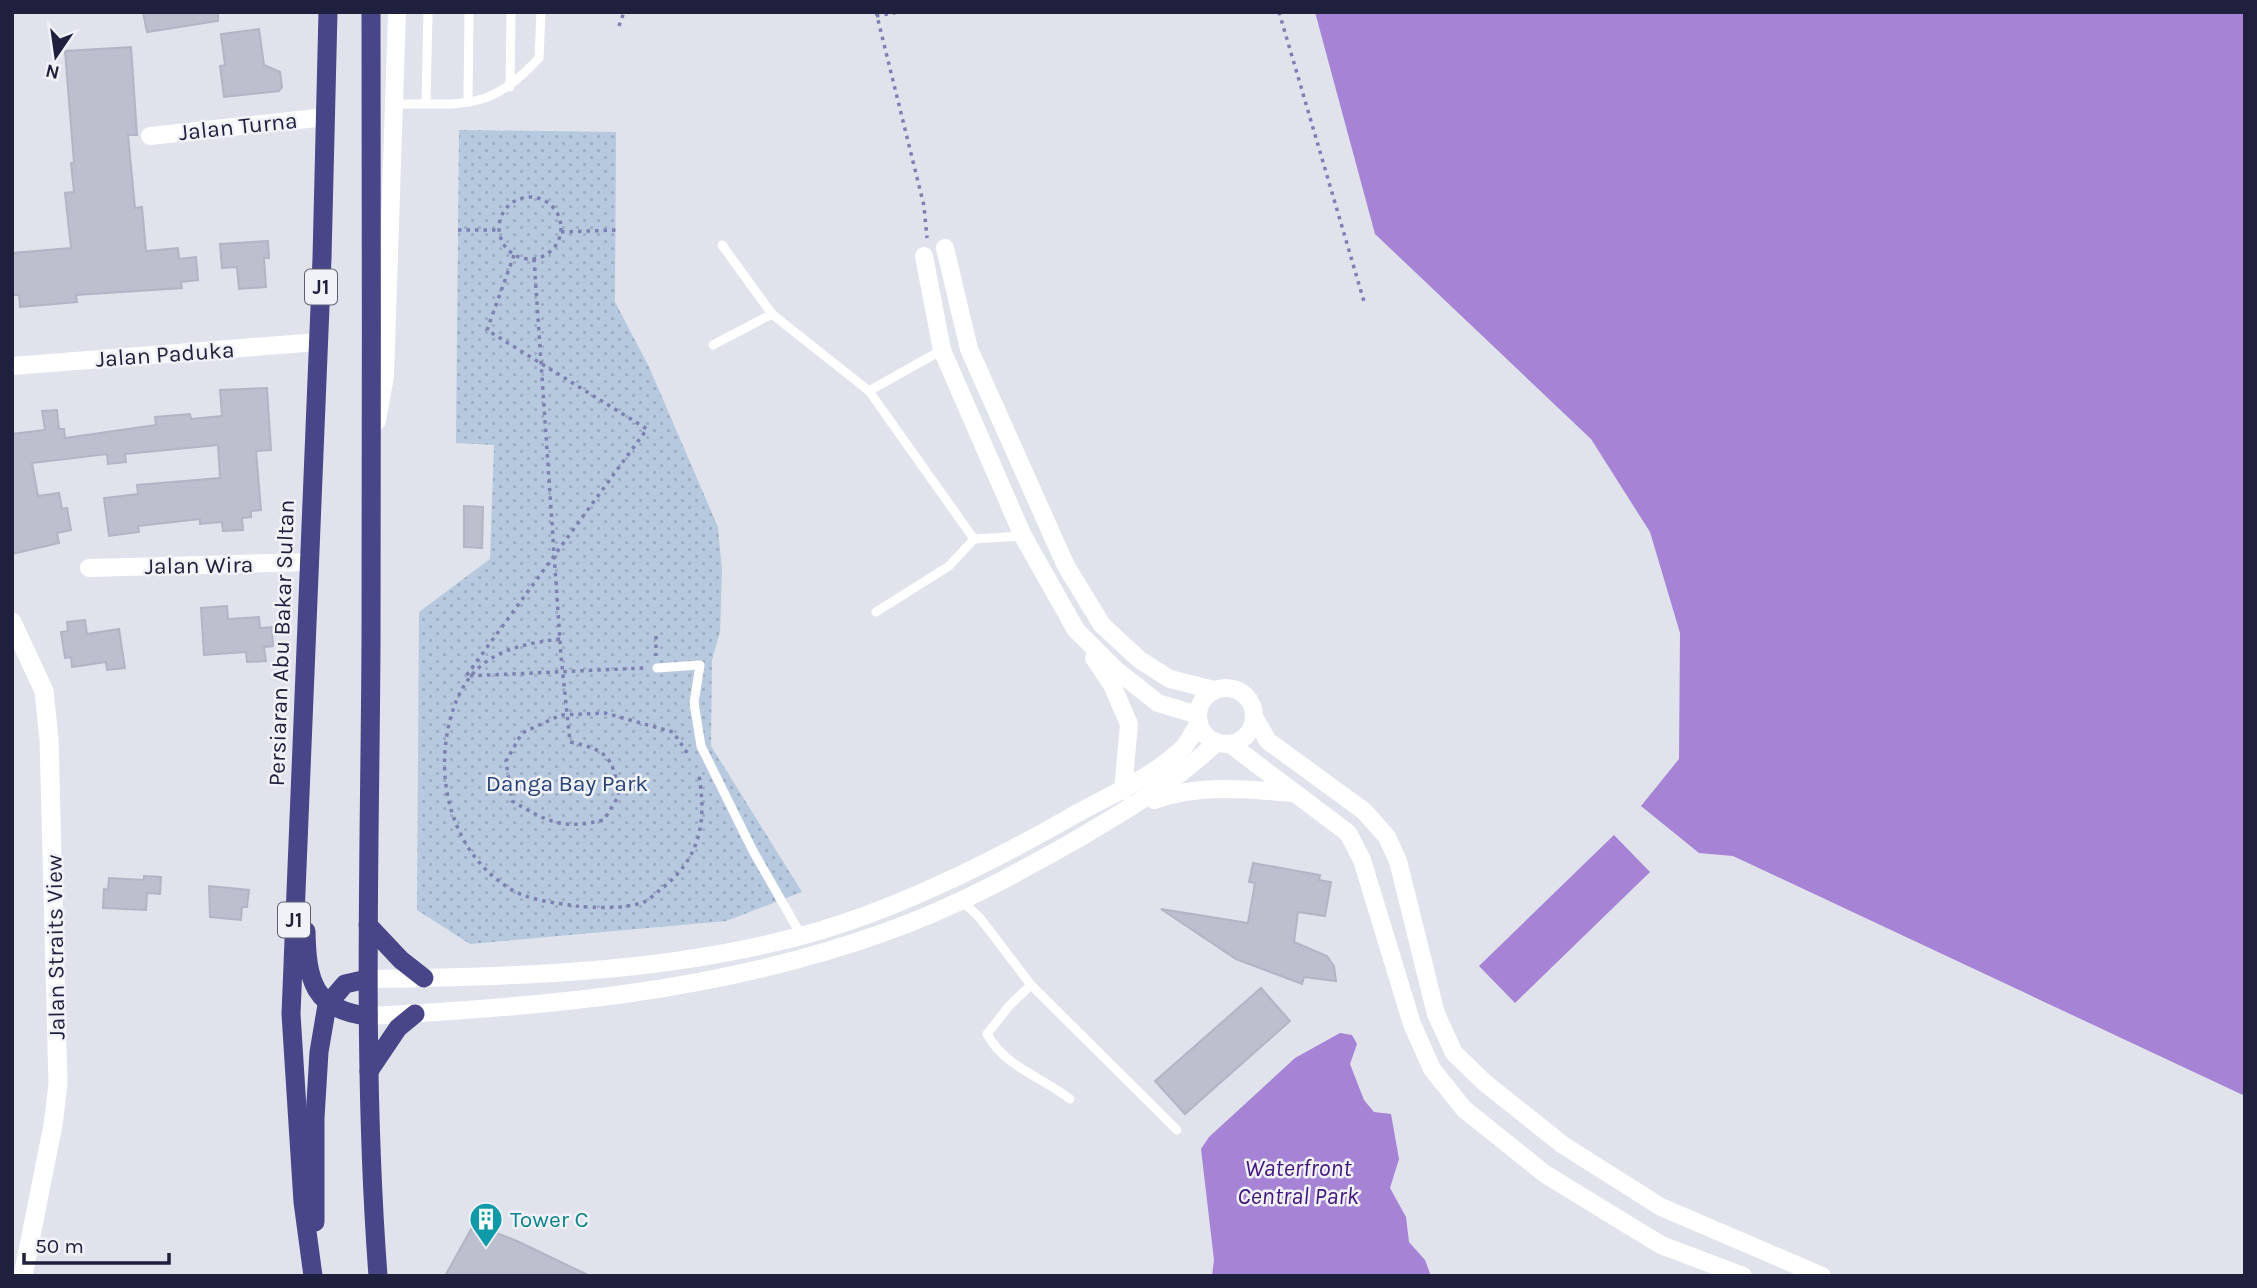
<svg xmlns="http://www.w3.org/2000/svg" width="2257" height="1288" font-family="Karla,sans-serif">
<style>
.grass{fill:url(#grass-dots)}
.water{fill:#a683d5}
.building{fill:#bcbfcd;stroke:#b2b5c6;stroke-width:2}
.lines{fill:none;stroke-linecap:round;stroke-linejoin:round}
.path{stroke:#7e80b2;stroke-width:3.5;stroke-dasharray:3.5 5;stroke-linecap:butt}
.service{stroke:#fff;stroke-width:9}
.minor{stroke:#fff;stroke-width:18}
.tertiary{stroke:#fff;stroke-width:19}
.trunk{stroke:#484588;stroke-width:19}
.labels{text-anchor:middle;stroke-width:5;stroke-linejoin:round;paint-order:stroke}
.shield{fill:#f1f2f8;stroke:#5e5e76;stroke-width:2}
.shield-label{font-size:21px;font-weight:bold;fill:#1f1f3e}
.street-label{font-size:23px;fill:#1f1f3e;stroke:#f1f2f8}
.park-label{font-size:23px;fill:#274277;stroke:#f1f2f8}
.culture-label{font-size:23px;fill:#0d838f;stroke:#f1f2f8;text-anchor:start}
.water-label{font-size:24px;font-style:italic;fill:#43157e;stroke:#f1f2f8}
</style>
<defs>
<pattern id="grass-dots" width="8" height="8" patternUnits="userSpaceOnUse" patternTransform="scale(1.75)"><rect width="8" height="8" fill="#b7c9df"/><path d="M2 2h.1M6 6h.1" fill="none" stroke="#9dacc0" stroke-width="1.8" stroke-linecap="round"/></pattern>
</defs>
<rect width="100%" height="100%" fill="#e0e2ec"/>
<!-- grass -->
<polygon class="grass" points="459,130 616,132 615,302 649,367 718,527 722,571 720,632 712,660 711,746 802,892 726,921 470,944 417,910 419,612 490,559 494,445 456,443"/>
<!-- water -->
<g class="water">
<polygon points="1315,12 2245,12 2245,1096 1733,856 1699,853 1641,806 1679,759 1680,633 1650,532 1591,439 1375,234"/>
<polygon points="1614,835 1650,872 1515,1003 1479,966"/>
<polygon points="1340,1033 1352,1035 1357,1044 1350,1064 1364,1100 1374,1112 1391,1114 1399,1159 1390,1188 1406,1217 1409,1242 1425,1260 1431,1276 1212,1276 1214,1260 1201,1149 1209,1137 1295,1058"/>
</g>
<!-- building -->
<g class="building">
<polygon points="143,12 218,12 218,21 147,32"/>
<polygon points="259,29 264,65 280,72 282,87 279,91 224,97 220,66 225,65 221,34"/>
<polygon points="131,47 137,135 128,135 135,208 142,207 146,251 178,248 179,259 196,257 198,280 181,282 182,288 76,295 77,302 20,307 19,295 12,295 12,253 71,248 65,193 74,192 71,163 74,163 65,51"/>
<polygon points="268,241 269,258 264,258 266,287 239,289 237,267 222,268 220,244"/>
<polygon points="267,388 271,450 256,451 261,510 251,511 251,517 242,518 243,530 223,531 222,522 200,524 200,519 138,526 139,532 109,536 104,498 138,494 137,485 220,478 218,445 125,454 126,462 108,464 107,454 32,463 38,496 59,493 62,509 67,508 71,530 57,533 59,543 12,554 12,434 45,430 42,411 57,410 59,429 64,429 65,438 156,425 155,417 190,414 191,419 222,416 220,390"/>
<polygon points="464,506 483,507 482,548 464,547"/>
<polygon points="227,606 228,619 259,617 260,628 272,627 273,646 264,647 266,661 247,662 246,652 204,655 201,608"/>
<polygon points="85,620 87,634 119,629 125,668 107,670 106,662 72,667 71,657 65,658 61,632 68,631 67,622"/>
<polygon points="1253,863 1320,875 1319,880 1331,882 1325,916 1298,912 1294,942 1327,956 1334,966 1336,981 1304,977 1302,984 1236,959 1161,909 1248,923 1255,883 1249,882"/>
<polygon points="144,876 161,877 160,894 147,893 146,910 103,908 104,889 108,890 109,878 144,880"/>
<polygon points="209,886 249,890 247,907 242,907 241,920 210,917"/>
<polygon points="1261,988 1290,1021 1185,1114 1155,1081"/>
<polygon points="474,1224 517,1241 590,1276 445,1276"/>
</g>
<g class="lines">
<!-- path -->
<g class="path">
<polyline points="876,12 924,206 927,238"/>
<polyline points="1279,12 1365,305"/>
<polyline points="876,16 899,12"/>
<polyline points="619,26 624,12"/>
<circle cx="530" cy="228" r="31"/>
<polyline points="458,230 498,230"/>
<polyline points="561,232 616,230"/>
<polyline points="514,255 487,330 647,429 466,676 644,668"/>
<path d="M534 259 561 656 570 742C608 750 613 757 619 795L604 820C562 830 548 822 512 801L506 761 522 733 561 715 605 713 673 732 688 754"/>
<polyline points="656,636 656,656"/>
<path d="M560 639C502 646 466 660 450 720 434 782 453 853 509 888 527 900 555 903 576 906 596 908 625 909 644 902 650 899 656 893 661 889 700 859 707 822 699 776"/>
</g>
<!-- service -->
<g class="service">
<polyline points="510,87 511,12"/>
<polyline points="468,102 469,12"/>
<polyline points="426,103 428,12"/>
<path d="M393 104C462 103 489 113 539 58L541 12"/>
<polyline points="722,245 772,314 869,391"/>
<polyline points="713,345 772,314"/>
<polyline points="942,350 869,391 974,539"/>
<polyline points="876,612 949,566 974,539 1023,536"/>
<polyline points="657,668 700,665 694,703 701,746 753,851 801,935"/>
<polyline points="962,901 980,918 1031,985 1177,1130"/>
<path d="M1031 985 1009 1006 987 1034C1005 1067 1042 1077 1070 1099"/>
</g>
<!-- minor -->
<g class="minor">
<polyline points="150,136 326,117"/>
<polyline points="945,248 969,349 1066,566 1102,625 1140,660 1170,679 1214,690"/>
<polyline points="924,256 942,350 1023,536 1076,630 1116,670 1158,703 1198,715"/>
<polyline points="12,366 318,342"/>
<polyline points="377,421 385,376 397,12"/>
<polyline points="89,568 308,562"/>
<polyline points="1094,658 1112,685 1129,724 1123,791"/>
<circle cx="1226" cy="716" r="28"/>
<polyline points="1254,717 1268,741 1364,811 1387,837 1398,861 1436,1014 1454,1053 1485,1083 1563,1145 1661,1207 1822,1276"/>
<polyline points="1230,744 1348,833 1362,860 1412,1024 1432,1069 1464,1109 1545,1174 1661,1245 1743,1276"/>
<path d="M1154 800C1200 784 1244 789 1292 793"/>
<path d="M367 979C517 977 673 973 819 931 906 905 990 863 1069 818 1107 796 1149 780 1182 749 1189 742 1194 731 1199 722"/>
<path d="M368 1016C543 1007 721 992 888 931 953 908 1014 875 1074 841 1125 811 1174 783 1217 742"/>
</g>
<!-- tertiary -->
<polyline class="tertiary" points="12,622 44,691 49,739 58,1084 53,1125 23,1276"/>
<!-- trunk -->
<g class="trunk">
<path d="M371 12C371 222 372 431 371 641 370 853 362 1064 378 1276"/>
<polyline points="368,925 401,960 424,978"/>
<path d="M306 931C307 980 313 1010 368 1016"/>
<polyline points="369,1071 398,1028 415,1014"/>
<polyline points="315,1222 315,1118 319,1052 327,1005 345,984 367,979"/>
<polyline points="313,1276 303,1202 291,1014 322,258 328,12"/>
</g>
</g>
<!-- icons -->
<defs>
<symbol id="building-pin" viewBox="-11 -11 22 30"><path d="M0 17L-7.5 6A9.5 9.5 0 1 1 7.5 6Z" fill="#0f9aa8" stroke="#f1f2f8"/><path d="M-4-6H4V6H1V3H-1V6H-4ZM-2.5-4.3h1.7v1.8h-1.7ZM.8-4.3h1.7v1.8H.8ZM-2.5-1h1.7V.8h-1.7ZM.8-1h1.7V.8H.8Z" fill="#fff"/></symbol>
</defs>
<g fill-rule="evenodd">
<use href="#building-pin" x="467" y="1200" width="38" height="52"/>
</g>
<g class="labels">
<!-- shield labels -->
<g class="shield">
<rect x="305" y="269.5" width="32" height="35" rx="5"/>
<rect x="278" y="902.5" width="32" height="35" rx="5"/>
</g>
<g class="shield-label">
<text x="321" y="294">J1</text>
<text x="294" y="927">J1</text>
</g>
<!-- street labels -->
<g class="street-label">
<text transform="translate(238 126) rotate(-6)" y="8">Jalan Turna</text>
<text transform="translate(165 354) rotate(-4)" y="8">Jalan Paduka</text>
<text transform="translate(199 565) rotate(-1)" y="8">Jalan Wira</text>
<text transform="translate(281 643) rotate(-88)" y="8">Persiaran Abu Bakar Sultan</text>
<text transform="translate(55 947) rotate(-91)" y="8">Jalan Straits View</text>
</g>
<!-- park labels -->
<g class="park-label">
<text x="567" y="791">Danga Bay Park</text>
</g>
<!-- culture labels -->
<g class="culture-label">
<text x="510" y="1227">Tower C</text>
</g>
<!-- water labels -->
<g class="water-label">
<text x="1298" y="1176">Waterfront<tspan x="1298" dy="28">Central Park</tspan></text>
</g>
</g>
<!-- border -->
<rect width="2257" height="1288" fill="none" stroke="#1f1f3e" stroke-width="28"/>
<!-- north arrow -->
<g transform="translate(56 56) rotate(193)" stroke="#f1f2f8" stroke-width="5" paint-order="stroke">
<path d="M0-5L12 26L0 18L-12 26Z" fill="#1f1f3e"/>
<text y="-10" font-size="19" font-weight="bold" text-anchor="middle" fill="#1f1f3e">N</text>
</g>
<!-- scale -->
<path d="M24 1253v10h145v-10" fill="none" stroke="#1f1f3e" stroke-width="3.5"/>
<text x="35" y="1253" font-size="21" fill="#1f1f3e" stroke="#f1f2f8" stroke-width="5" paint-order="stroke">50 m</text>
</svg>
